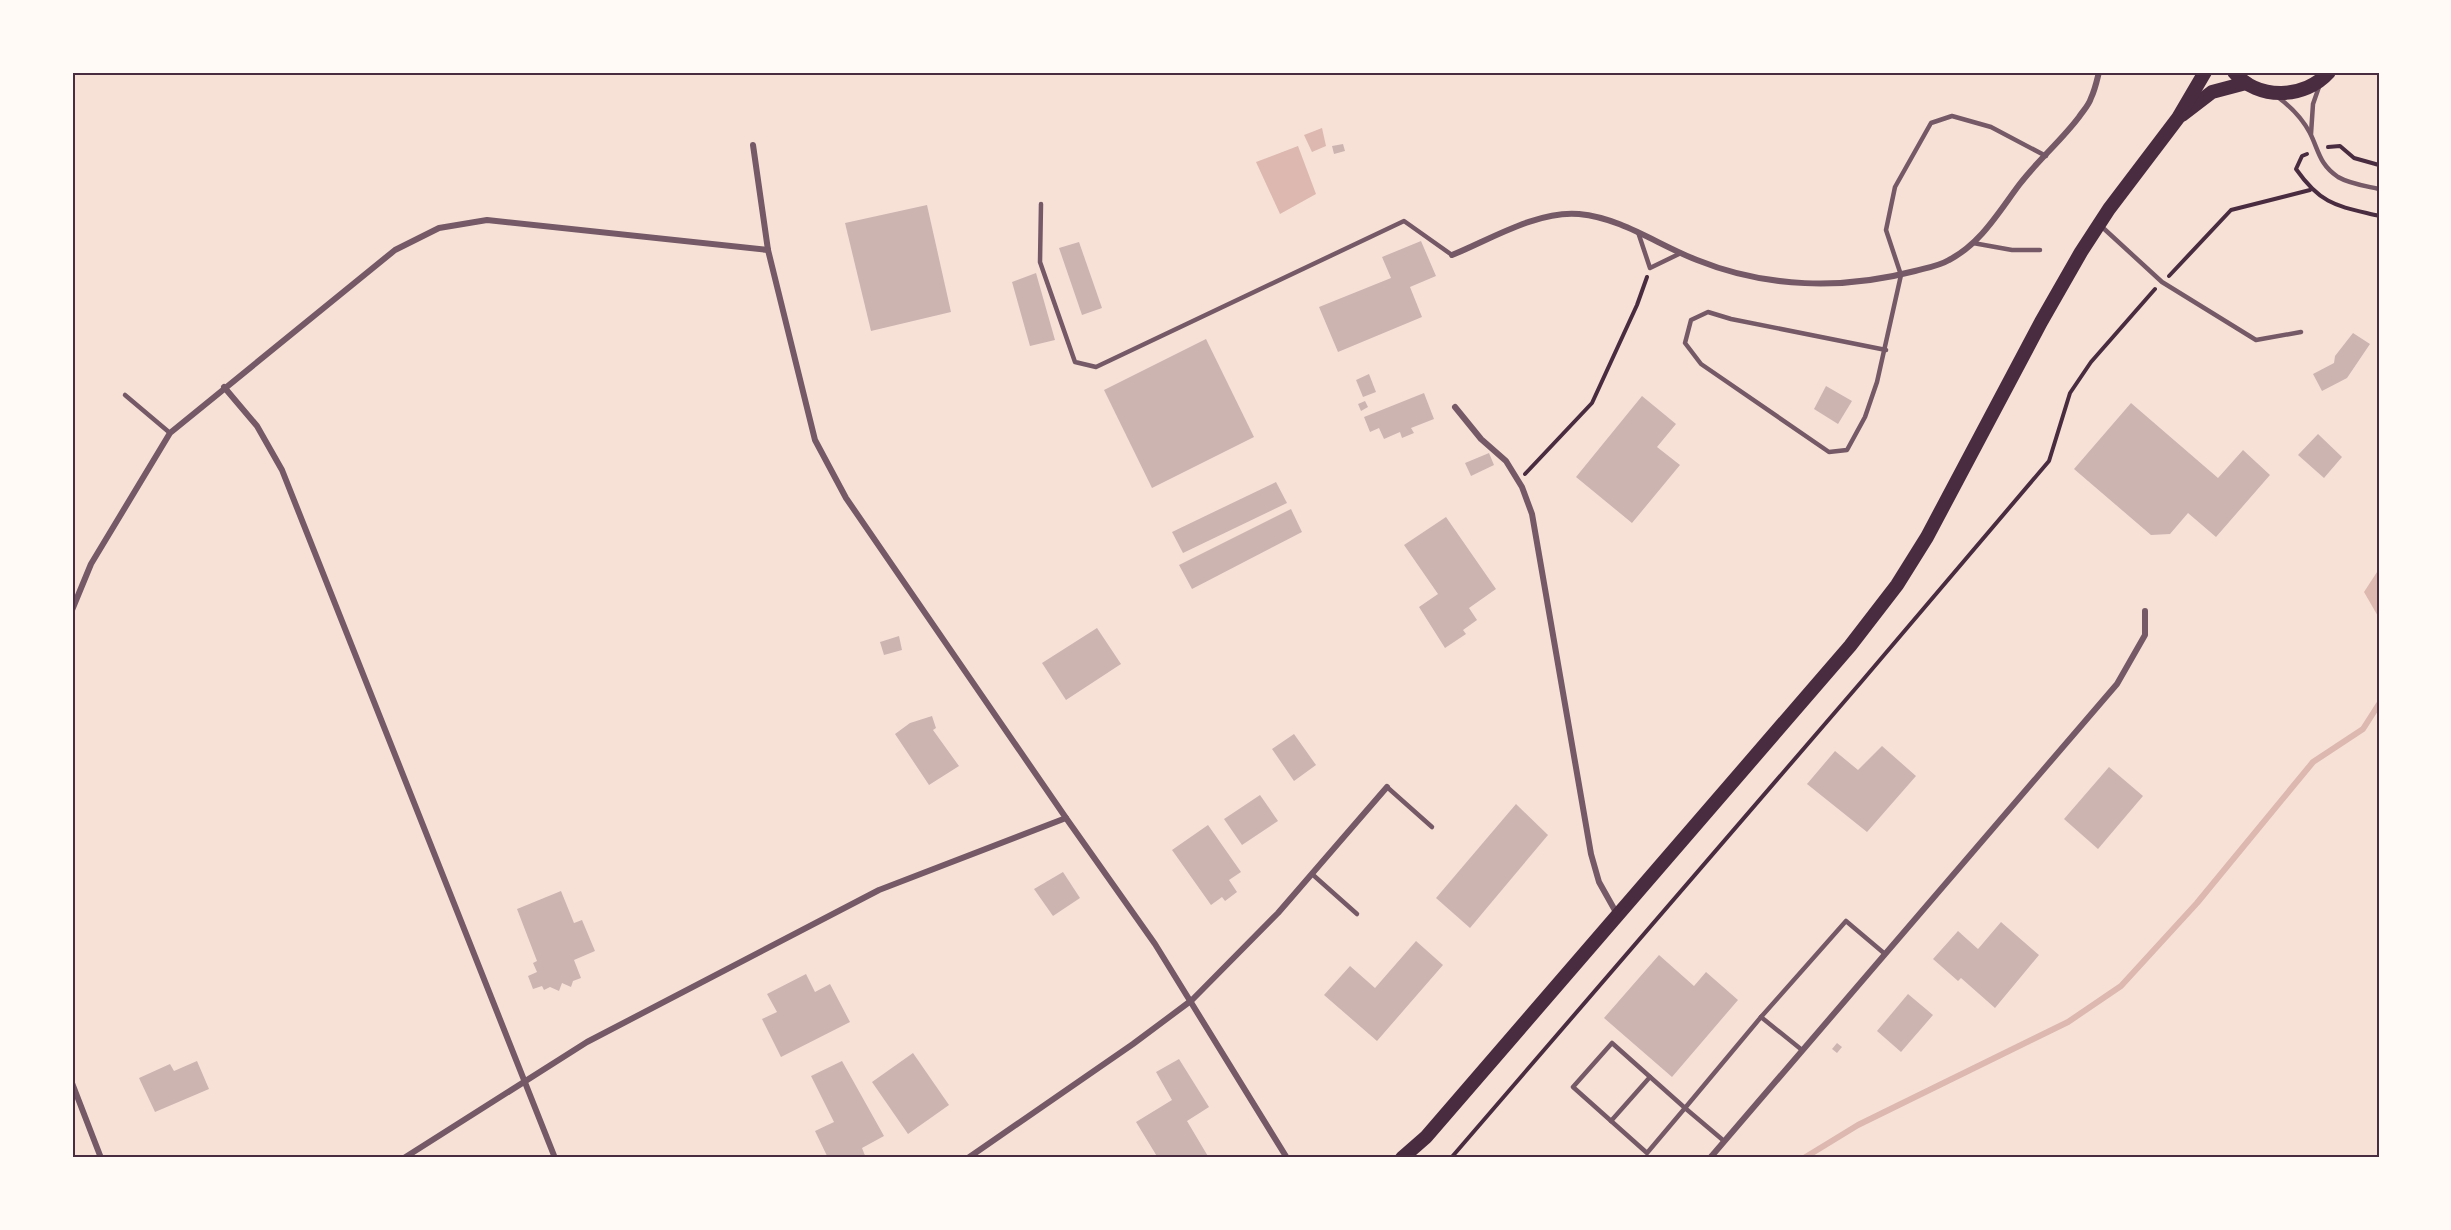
<svg xmlns="http://www.w3.org/2000/svg" width="2451" height="1230" font-family="Commissioner,sans-serif">
<style>
.water{fill:#dcb8b0}
.lines{fill:none;stroke-linecap:round;stroke-linejoin:round}
.stream{stroke:#dcb8b0;stroke-width:6}
.building{fill:#ccb4b1}
.path{stroke:#4a2c40;stroke-width:4}
.service{stroke:#755966;stroke-width:4.5}
.minor{stroke:#755966;stroke-width:6}
.primary{stroke:#4a2c40;stroke-width:14}
.neatline{fill:none;stroke:#4a2c40;stroke-width:2}
</style>
<rect width="100%" height="100%" fill="#f7e1d7"/>
<!-- water -->
<g class="water">
<polygon points="1322,128 1326,146 1312,152 1304,135"/>
<polygon points="1298,146 1316,194 1280,214 1256,162"/>
<polygon points="2379,569 2379,618 2364,592"/>
</g>
<g class="lines">
<!-- stream -->
<polyline class="stream" points="1804,1158 1858,1125 2068,1022 2121,986 2197,903 2313,762 2363,729 2379,704"/>
</g>
<!-- building -->
<g class="building">
<polygon points="1343,144 1345,151 1334,154 1332,146"/>
<polygon points="927,205 951,312 871,331 845,223"/>
<polygon points="1421,241 1436,276 1410,287 1422,317 1338,352 1319,307 1391,278 1382,257"/>
<polygon points="1079,242 1102,308 1082,315 1059,248"/>
<polygon points="1036,273 1055,340 1030,346 1012,282"/>
<polygon points="2353,333 2370,344 2347,378 2322,391 2313,374 2334,363 2335,356"/>
<polygon points="1206,339 1254,437 1152,488 1104,390"/>
<polygon points="1369,374 1376,392 1363,397 1356,380"/>
<polygon points="1826,386 1852,401 1838,424 1814,409"/>
<polygon points="1424,393 1434,419 1411,428 1414,433 1402,438 1400,432 1384,439 1379,428 1370,432 1364,417"/>
<polygon points="1642,396 1676,424 1657,447 1680,465 1632,523 1576,477"/>
<polygon points="1365,401 1368,407 1361,411 1358,404"/>
<polygon points="2131,403 2218,478 2243,450 2270,475 2216,537 2188,513 2170,534 2151,535 2074,469"/>
<polygon points="2318,434 2342,457 2324,478 2298,455"/>
<polygon points="1489,453 1494,465 1471,476 1465,463"/>
<polygon points="1276,482 1287,503 1183,553 1172,532"/>
<polygon points="1291,509 1302,532 1192,589 1179,565"/>
<polygon points="1446,517 1496,589 1469,608 1477,620 1463,630 1466,634 1445,648 1419,607 1438,594 1404,545"/>
<polygon points="1097,628 1121,664 1066,700 1042,663"/>
<polygon points="899,636 902,650 884,655 880,642"/>
<polygon points="932,716 936,728 933,730 959,766 929,785 895,734 910,723"/>
<polygon points="1294,734 1316,765 1294,781 1272,749"/>
<polygon points="1882,746 1916,776 1867,832 1807,784 1835,751 1858,770"/>
<polygon points="2109,767 2143,796 2098,849 2064,819"/>
<polygon points="1260,795 1278,821 1242,845 1224,819"/>
<polygon points="1516,804 1548,835 1470,928 1436,898"/>
<polygon points="1208,825 1241,872 1229,880 1237,892 1225,901 1222,897 1211,905 1172,850"/>
<polygon points="1063,872 1080,898 1053,916 1034,889"/>
<polygon points="561,891 574,923 582,920 595,951 574,960 581,978 573,981 571,987 562,983 559,991 550,987 544,990 542,986 533,989 528,976 537,972 533,963 537,961 517,909"/>
<polygon points="2001,922 2039,955 1995,1008 1961,978 1958,981 1933,959 1958,931 1978,949"/>
<polygon points="1416,941 1443,965 1377,1041 1324,995 1350,966 1375,988"/>
<polygon points="1659,955 1694,986 1706,972 1738,1000 1672,1077 1604,1018"/>
<polygon points="806,974 815,992 830,984 850,1022 781,1057 762,1019 777,1012 767,994"/>
<polygon points="1908,994 1933,1015 1901,1052 1877,1031"/>
<polygon points="1837,1043 1842,1047 1837,1053 1832,1049"/>
<polygon points="913,1053 949,1105 908,1134 872,1082"/>
<polygon points="1179,1059 1209,1107 1187,1121 1209,1158 1158,1158 1136,1122 1172,1100 1156,1072"/>
<polygon points="197,1061 209,1089 155,1112 139,1078 170,1064 174,1071"/>
<polygon points="842,1061 884,1136 862,1148 866,1158 828,1158 815,1131 834,1122 811,1076"/>
</g>
<g class="lines">
<!-- path -->
<g class="path">
<polyline points="2328,147 2340,146 2354,158 2379,165"/>
<path d="M2307 154 2302 156 2296 169C2322 206 2338 206 2379 216"/>
<polyline points="2169,276 2231,210 2310,190"/>
<polyline points="1525,474 1592,403 1637,305 1647,277"/>
<polyline points="1451,1158 1862,681 2049,461 2070,393 2091,362 2155,289"/>
</g>
<!-- service -->
<g class="service">
<path d="M2279 98C2291 107 2303 120 2310 133 2319 151 2319 164 2338 177 2350 184 2366 186 2379 189"/>
<polyline points="2311,134 2313,104 2320,84"/>
<polyline points="1041,204 1040,262 1075,362 1096,367 1404,221 1452,255"/>
<polyline points="2101,226 2162,282 2256,340 2301,332"/>
<polyline points="1638,232 1650,268 1681,253"/>
<polyline points="1973,243 2012,250 2040,250"/>
<polyline points="1886,350 1731,319 1708,312 1691,320 1685,343 1701,364 1829,452 1847,450 1865,417 1877,382 1901,275 1886,230 1895,187 1931,123 1952,116 1991,127 2046,156"/>
<polyline points="125,395 170,433"/>
<polyline points="1387,787 1432,827"/>
<polyline points="1312,874 1357,914"/>
<polyline points="1761,1017 1846,921 1885,954"/>
<polyline points="1611,1121 1650,1077"/>
<polyline points="1724,1141 1685,1108 1647,1153 1573,1087 1612,1043 1685,1108 1761,1017 1802,1050"/>
</g>
<!-- minor -->
<g class="minor">
<polyline points="753,145 768,250 815,440 846,498 1066,818 1155,944 1287,1158"/>
<path d="M1452 255C1489 240 1538 210 1579 214 1622 218 1658 245 1697 260 1766 288 1843 290 1915 271 1926 268 1939 266 1949 260 1981 243 1998 213 2019 185 2037 161 2061 141 2079 117 2083 111 2089 105 2091 98 2095 90 2097 80 2099 72"/>
<polyline points="224,387 257,426 282,470 555,1158"/>
<polyline points="1455,407 1481,439 1506,461 1522,487 1532,514 1591,854 1599,882 1617,914"/>
<polyline points="72,610 91,564 170,433 395,250 439,228 487,220 768,250"/>
<polyline points="72,1083 101,1158"/>
<polyline points="404,1158 587,1042 879,890 1066,818"/>
<polyline points="968,1158 1133,1044 1192,1000 1278,913 1387,787"/>
<polyline points="1710,1158 2117,684 2145,635 2145,611"/>
</g>
<!-- primary -->
<g class="primary">
<path d="M2234 72C2258 101 2305 99 2329 72"/>
<polyline points="2182,115 2212,92 2246,83"/>
<polyline points="1402,1158 1426,1137 1850,646 1897,585 1927,537 2041,322 2081,252 2109,209 2178,118 2205,72"/>
</g>
</g>
<!-- border -->
<rect width="2451" height="1230" fill="none" stroke="#fffaf5" stroke-width="147"/>
<rect x="74" y="74" width="2304" height="1082" class="neatline"/>
</svg>
